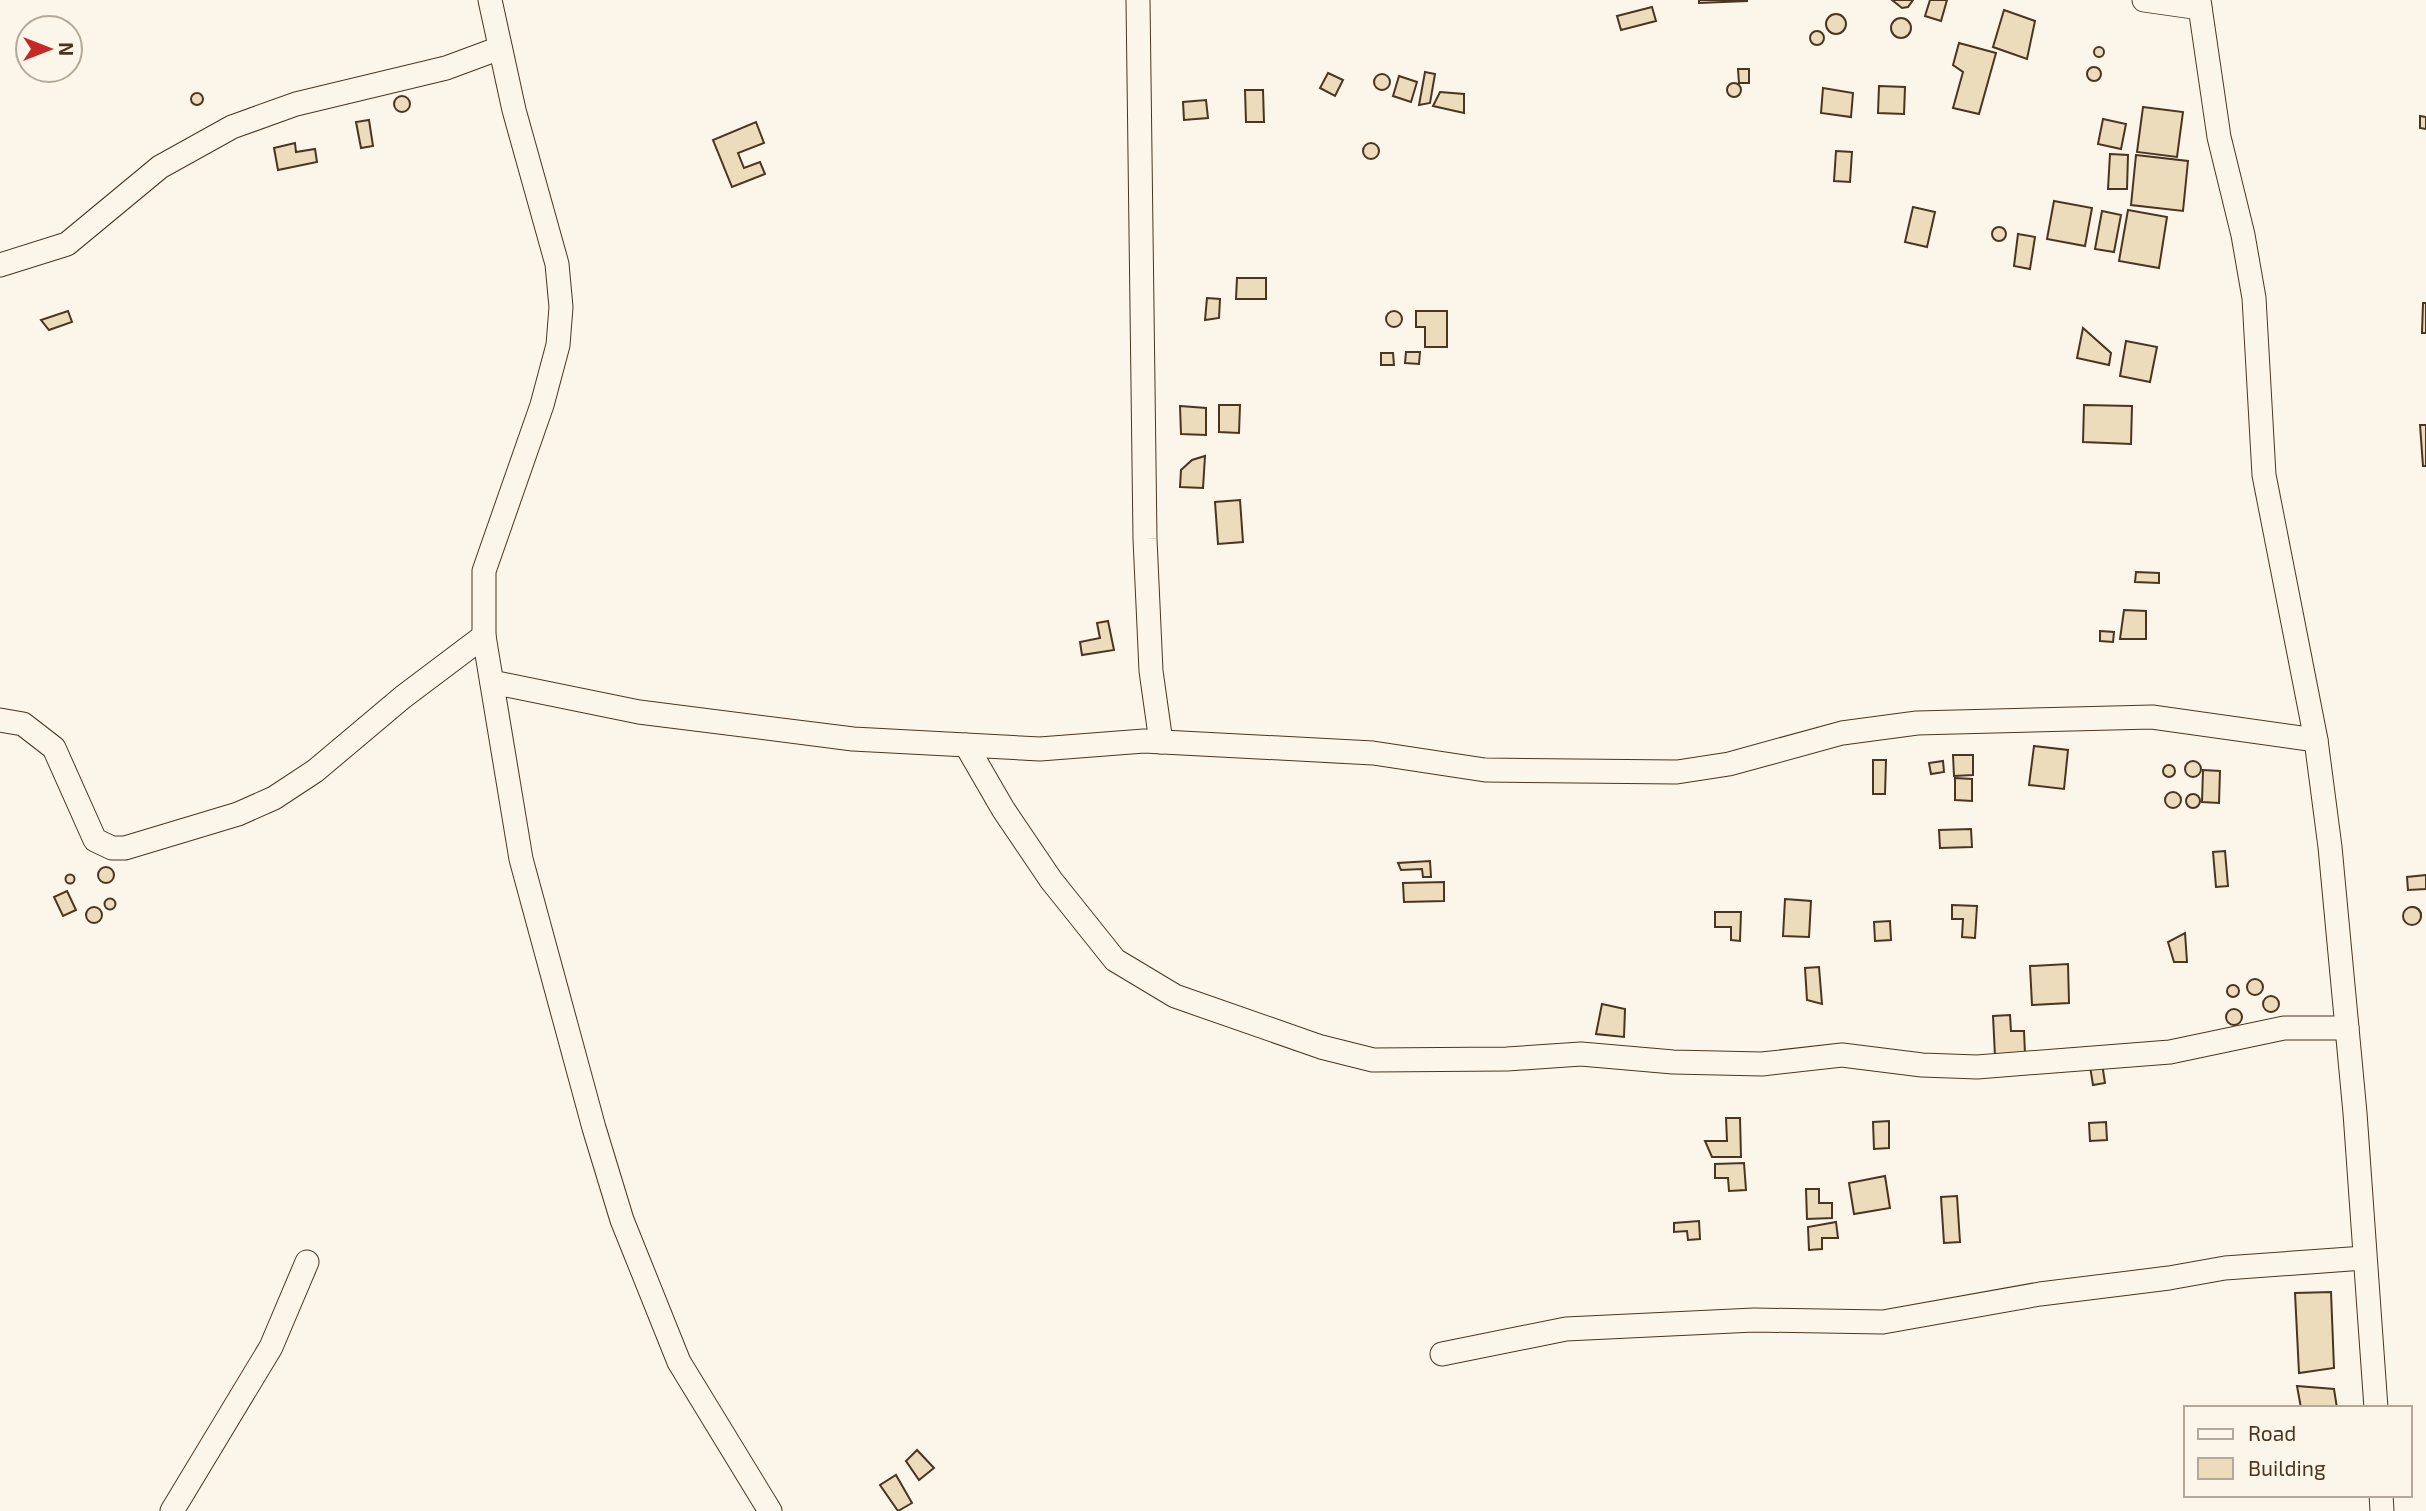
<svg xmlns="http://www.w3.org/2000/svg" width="2426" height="1511" font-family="'Exo 2',sans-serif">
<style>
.building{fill:#ecdcbc;stroke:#4a3520;stroke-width:2}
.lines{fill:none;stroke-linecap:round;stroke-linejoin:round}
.minor-casing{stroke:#4a3520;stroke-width:25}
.minor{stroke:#fbf6e9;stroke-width:23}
</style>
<rect width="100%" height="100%" fill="#fbf6e9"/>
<!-- building -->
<g class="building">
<polygon points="1699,0 1747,0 1747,1 1699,3"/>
<polygon points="1892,0 1913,0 1908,7 1902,8"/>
<polygon points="1930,0 1947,0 1941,21 1925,16"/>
<polygon points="1652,7 1656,21 1621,30 1617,16"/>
<polygon points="2004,10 2035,21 2027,59 1993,47"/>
<circle cx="1836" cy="24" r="10"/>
<circle cx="1901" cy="28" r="10"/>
<circle cx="1817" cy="38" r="7"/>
<polygon points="1959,43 1996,53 1979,114 1953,108 1963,72 1953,65"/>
<circle cx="2099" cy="52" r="5"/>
<circle cx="2094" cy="74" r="7"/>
<polygon points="1738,69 1749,69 1749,83 1739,83"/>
<polygon points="1425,72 1435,74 1430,103 1419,105"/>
<polygon points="1328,73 1343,80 1335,96 1320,88"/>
<circle cx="1382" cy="82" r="8"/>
<polygon points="1399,76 1417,82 1411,102 1393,96"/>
<circle cx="1734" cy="90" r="7"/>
<polygon points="1879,86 1905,87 1904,114 1878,113"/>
<polygon points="1823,88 1853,93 1851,117 1821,113"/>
<polygon points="1245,90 1263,90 1264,122 1246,122"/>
<polygon points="1440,92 1464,94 1464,113 1433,106"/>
<circle cx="197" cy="99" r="6"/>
<circle cx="402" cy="104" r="8"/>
<polygon points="1206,100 1208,118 1184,120 1183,102"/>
<polygon points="2143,107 2183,112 2177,157 2137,152"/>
<polygon points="2420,116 2426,117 2426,129 2420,128"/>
<polygon points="2103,119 2126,124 2121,149 2098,144"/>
<polygon points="369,120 373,146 361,148 356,122"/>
<polygon points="756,122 764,143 738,153 744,168 760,162 765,174 732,187 713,140"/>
<circle cx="1371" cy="151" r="8"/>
<polygon points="295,143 296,152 315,149 317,162 278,170 274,148"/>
<polygon points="1836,151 1852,152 1850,182 1834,181"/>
<polygon points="2110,154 2128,155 2127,189 2108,189"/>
<polygon points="2136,155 2188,161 2183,211 2131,205"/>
<polygon points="2054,201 2092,208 2085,246 2047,239"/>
<polygon points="1913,207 1935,212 1927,247 1905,242"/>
<polygon points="2128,210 2167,217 2159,268 2119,261"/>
<polygon points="2102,211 2121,215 2114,252 2095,249"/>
<circle cx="1999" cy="234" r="7"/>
<polygon points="2018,234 2035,237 2030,269 2014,266"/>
<polygon points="1237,278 1266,278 1266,299 1236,299"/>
<polygon points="1207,298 1220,299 1219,318 1205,320"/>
<polygon points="2423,303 2426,303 2426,333 2422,333"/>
<circle cx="1394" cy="319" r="8"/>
<polygon points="68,311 72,322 49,330 41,320"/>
<polygon points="1416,311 1447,311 1447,347 1425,347 1425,327 1416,327"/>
<polygon points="2083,328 2111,353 2109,365 2077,358"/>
<polygon points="2126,341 2157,347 2150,382 2120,376"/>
<polygon points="1406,352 1420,352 1419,364 1405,363"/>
<polygon points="1381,353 1393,353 1394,365 1381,365"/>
<polygon points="1219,405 1240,405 1239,433 1219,432"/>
<polygon points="2084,405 2132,406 2131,444 2083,442"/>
<polygon points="1180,406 1206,408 1206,435 1181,434"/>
<polygon points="2420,425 2426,425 2426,466 2423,466"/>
<polygon points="1205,456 1203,488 1180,487 1181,470 1192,460"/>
<polygon points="1240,500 1243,542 1218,544 1215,502"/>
<polygon points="2136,572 2159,573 2159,583 2135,582"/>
<polygon points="2124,610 2146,611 2146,639 2120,639"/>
<polygon points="1108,621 1114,650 1082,655 1080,642 1100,638 1097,623"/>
<polygon points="2100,631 2114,632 2113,642 2100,641"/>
<polygon points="2034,746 2068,750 2064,789 2029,785"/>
<polygon points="1953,755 1973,755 1973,775 1954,776"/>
<polygon points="1873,760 1886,760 1885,794 1873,794"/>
<circle cx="2193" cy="769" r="8"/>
<polygon points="1943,761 1944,772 1931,774 1929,763"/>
<circle cx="2169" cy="771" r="6"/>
<polygon points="2203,770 2220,771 2219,803 2202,802"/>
<polygon points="1955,778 1972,779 1972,801 1955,800"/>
<circle cx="2173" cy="800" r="8"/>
<circle cx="2193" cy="801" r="7"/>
<polygon points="1971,829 1972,847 1940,848 1939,830"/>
<polygon points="2225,851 2228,886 2216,887 2213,852"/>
<polygon points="1430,861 1431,877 1423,877 1422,869 1401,870 1398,863"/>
<circle cx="106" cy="875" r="8"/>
<circle cx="70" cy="879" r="4.5"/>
<polygon points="2426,875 2426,889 2408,890 2407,877"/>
<polygon points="1444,882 1444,901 1404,902 1403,883"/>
<polygon points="67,891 76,910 63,916 54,897"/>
<circle cx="110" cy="904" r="5.5"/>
<polygon points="1785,899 1811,901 1809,937 1783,936"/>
<polygon points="1952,905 1977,906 1975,938 1962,937 1963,919 1952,919"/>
<circle cx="2413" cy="915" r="8"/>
<circle cx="94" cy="915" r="8"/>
<circle cx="2412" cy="916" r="9"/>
<polygon points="1715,912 1741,912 1740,941 1731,940 1731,927 1715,927"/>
<polygon points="1890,921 1891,940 1875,941 1874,922"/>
<polygon points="2185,933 2187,962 2174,962 2168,942"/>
<polygon points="2068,964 2069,1003 2032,1005 2030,966"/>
<polygon points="1819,967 1822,1004 1807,1000 1805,968"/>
<circle cx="2255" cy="987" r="8"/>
<circle cx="2233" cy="991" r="6"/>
<circle cx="2271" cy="1004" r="8"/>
<polygon points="1602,1004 1625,1009 1624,1037 1596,1034"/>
<circle cx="2234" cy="1017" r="8"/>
<polygon points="2010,1015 2011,1031 2024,1031 2025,1054 1995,1056 1993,1016"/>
<polygon points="2089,1060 2102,1063 2105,1083 2093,1085"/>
<polygon points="1726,1118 1740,1118 1741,1157 1712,1157 1705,1141 1727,1141"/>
<polygon points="1889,1121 1889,1148 1874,1149 1873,1122"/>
<polygon points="2106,1122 2107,1140 2090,1141 2089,1123"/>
<polygon points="1744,1163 1746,1190 1729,1191 1728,1178 1715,1178 1715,1164"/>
<polygon points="1885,1176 1890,1208 1854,1214 1849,1183"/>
<polygon points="1806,1189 1819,1189 1819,1203 1832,1203 1832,1218 1807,1219"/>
<polygon points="1957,1196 1960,1242 1944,1243 1941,1197"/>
<polygon points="1699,1221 1700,1239 1688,1240 1687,1231 1674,1232 1674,1223"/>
<polygon points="1836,1222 1838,1238 1822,1238 1822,1249 1809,1250 1808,1227"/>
<polygon points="2331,1292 2334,1368 2299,1373 2295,1293"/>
<polygon points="2297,1386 2334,1389 2337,1408 2301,1408"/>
<polygon points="917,1450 934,1468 919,1480 906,1461"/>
<polygon points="896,1475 912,1503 898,1511 880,1485"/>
</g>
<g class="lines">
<defs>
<g id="minor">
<polyline points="490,0 514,110 557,264 561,307 558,345 542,405 484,571 484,636 521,859 594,1128 622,1220 679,1362 770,1511"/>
<polyline points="1138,0 1145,539 1151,671 1161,742"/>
<polyline points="2144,0 2200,8"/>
<polyline points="2199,0 2219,137 2243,235 2254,298 2264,475 2316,740 2330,847 2355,1113 2376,1408"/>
<polyline points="0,265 67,244 160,167 232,127 296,104 446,68 500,48"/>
<polyline points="492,682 639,712 853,739 1040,749 1144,741 1373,753 1485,770 1677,772 1729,764 1842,733 1917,723 2152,717 2316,740"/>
<polyline points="0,720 23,724 54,748 95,840 112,848 125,848 238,814 274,798 315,771 403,697 484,636"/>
<polyline points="966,745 1003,809 1051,880 1115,960 1175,996 1321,1047 1373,1060 1507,1059 1581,1054 1673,1062 1762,1064 1842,1055 1922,1065 1977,1067 2170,1052 2284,1028 2347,1028"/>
<polyline points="1442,1354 1566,1329 1754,1320 1883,1322 2040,1294 2169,1278 2225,1268 2364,1258"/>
<polyline points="2381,1495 2382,1511"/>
<polyline points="172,1511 271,1347 307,1262"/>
</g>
</defs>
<!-- minor casing -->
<use href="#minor" class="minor-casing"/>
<!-- minor -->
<use href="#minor" class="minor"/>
</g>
<!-- legend -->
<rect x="2184" y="1406" width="228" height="91" fill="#fbf6e9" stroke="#b4a999" stroke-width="2"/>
<rect x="2198" y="1429" width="35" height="10" fill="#fbf6e9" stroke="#b4a999" stroke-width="2"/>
<text x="2248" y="1441" font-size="21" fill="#4a3520">Road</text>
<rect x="2198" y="1458" width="35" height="21" fill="#ecdcbc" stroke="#b4a999" stroke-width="2"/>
<text x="2248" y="1476" font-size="21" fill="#4a3520">Building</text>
<!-- north arrow -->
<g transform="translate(49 49) rotate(90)"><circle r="33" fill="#fbf6e9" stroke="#b4a999" stroke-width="2"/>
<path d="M0-5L12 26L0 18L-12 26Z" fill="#c62828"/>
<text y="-10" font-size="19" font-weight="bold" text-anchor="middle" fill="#4a3520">N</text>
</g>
</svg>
